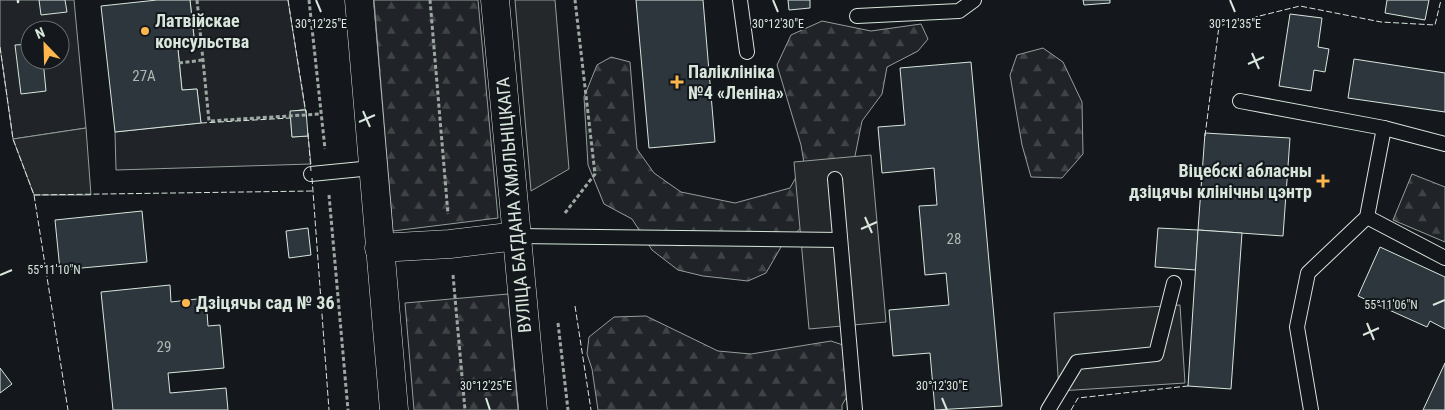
<svg xmlns="http://www.w3.org/2000/svg" width="1445" height="410" font-family="'Roboto Condensed',sans-serif">
<style>
.green{fill:#202428;stroke:#939e99;fill-rule:evenodd}
.forest{fill:url(#forest-firs);stroke:#939e99}
.parking{fill:#24282b;stroke:#939e99}
.building{fill:#2c363c;stroke:#d8e6dc}
.lines{fill:none;stroke-linecap:round;stroke-linejoin:round}
.lane-casing{stroke:#d8e6dc;stroke-width:16}
.secondary-casing{stroke:#d8e6dc;stroke-width:29}
.path{stroke:#9da8a2;stroke-width:3;stroke-dasharray:4 2.5;stroke-linecap:butt}
.lane{stroke:#14181c;stroke-width:14}
.secondary{stroke:#14181c;stroke-width:28}
.fence{stroke:#d8e6dc;stroke-width:1;stroke-dasharray:6 2.5;stroke-linecap:butt}
.wall{stroke:#d8e6dc;stroke-width:2.5}
.ticks{fill:none;stroke:#d8e6dc;stroke-width:2}
.poi-dot{fill:#ffb74d;stroke:#14181c;stroke-width:2}
.labels{text-anchor:middle;stroke-width:4;stroke-linejoin:round;paint-order:stroke}
.number-label{font-size:15px;fill:#adbab4}
.poi-label{font-size:18px;font-weight:bold;fill:#d8e6dc;stroke:#14181c;text-anchor:start}
.street-label{font-size:18px;fill:#d8e6dc;stroke:#14181c}
.ticks-label{font-size:12px;text-anchor:middle;fill:#d8e6dc;stroke:#14181c;stroke-width:4;stroke-linejoin:round;paint-order:stroke}
</style>
<defs>
<pattern id="forest-firs" width="22" height="20" patternUnits="userSpaceOnUse" patternTransform="scale(1.25)"><rect width="22" height="20" fill="#202428"/><path d="M5 1l3.5 6h-7zM16 11l3.5 6h-7z" fill="#404447"/></pattern>
</defs>
<rect width="100%" height="100%" fill="#14181c"/>
<!-- green -->
<g class="green">
<path d="M0 0H74L86 128 13 139 0 47ZM30 30H60V60H30Z"/>
<polygon points="190,0 288,0 305,109 290,112 292,137 308,136 311,164 116,170 115,132 201,123 197,89 182,90 177,39 194,37"/>
</g>
<!-- forest -->
<g class="forest">
<polygon points="374,0 478,0 498,218 393,231"/>
<polygon points="822,21 871,31 921,24 928,39 918,51 887,67 882,94 862,121 850,181 781,247 766,273 748,281 703,276 678,270 652,250 632,219 604,204 588,165 584,97 597,65 611,57 630,62 637,149 654,173 681,192 735,203 790,188 804,163 801,145 777,65 791,35"/>
<polygon points="1043,48 1063,62 1082,102 1083,154 1062,178 1031,177 1022,145 1010,75 1017,55"/>
<polygon points="1412,174 1445,187 1445,242 1393,220"/>
<polygon points="508,294 518,410 414,410 405,303"/>
<polygon points="646,316 718,351 751,354 831,341 846,346 859,376 842,405 842,410 598,410 592,369 587,354 589,337 614,317"/>
</g>
<!-- parking -->
<g class="parking">
<polygon points="515,0 555,0 569,169 531,191"/>
<polygon points="86,128 91,195 34,195 13,139"/>
<polygon points="871,155 886,322 809,329 794,162"/>
<polygon points="1180,305 1185,383 1059,391 1054,313"/>
</g>
<!-- building -->
<g class="building">
<polygon points="39,0 65,0 67,12 41,15"/>
<polygon points="157,0 190,0 194,37 177,39 182,90 197,89 201,123 115,132 101,6"/>
<polygon points="636,0 703,0 715,142 649,148"/>
<polygon points="788,0 810,0 810,8 789,10"/>
<polygon points="1083,0 1110,0 1110,3 1084,5"/>
<polygon points="1387,0 1429,0 1425,20 1385,13"/>
<polygon points="1290,14 1322,18 1318,47 1329,49 1325,72 1314,70 1311,91 1279,86"/>
<polygon points="30,44 30,60 43,60 46,91 21,94 15,45"/>
<polygon points="1354,59 1445,73 1445,112 1348,98"/>
<polygon points="971,62 1002,406 935,410 930,353 893,356 889,310 949,305 946,273 925,275 919,206 937,205 934,168 882,173 878,127 905,125 900,68"/>
<polygon points="306,110 308,136 292,137 290,111"/>
<polygon points="1205,133 1290,138 1283,236 1198,230"/>
<polygon points="142,211 147,262 60,270 55,220"/>
<polygon points="308,228 311,255 289,258 286,231"/>
<polygon points="1158,228 1198,230 1196,270 1155,267"/>
<polygon points="1198,230 1242,233 1231,389 1188,386"/>
<polygon points="1380,247 1445,277 1445,329 1430,321 1427,327 1358,296"/>
<polygon points="170,285 171,302 206,298 208,326 220,325 224,368 168,373 170,393 226,388 228,410 113,410 101,292"/>
<polygon points="1445,363 1445,410 1423,410"/>
<polygon points="0,368 12,384 0,393"/>
</g>
<g class="lines">
<defs>
<g id="lane">
<polyline points="740,0 747,52"/>
<polyline points="857,16 959,11 974,0"/>
<polyline points="1240,101 1384,128 1445,144"/>
<polyline points="311,174 372,168"/>
<polyline points="835,179 855,410"/>
<polyline points="1367,217 1445,258"/>
<polyline points="517,236 840,240"/>
<polyline points="1048,410 1077,362 1156,354 1174,283"/>
<polyline points="1311,410 1297,327 1308,273 1367,217 1384,128"/>
</g>
<g id="secondary">
<polyline points="359,0 394,410"/>
<polyline points="495,0 533,410"/>
<polyline points="379,248 450,244 517,236"/>
</g>
</defs>
<!-- lane casing -->
<use href="#lane" class="lane-casing"/>
<!-- secondary casing -->
<use href="#secondary" class="secondary-casing"/>
<!-- path -->
<g class="path">
<polyline points="197,0 209,121 320,114"/>
<polyline points="309,0 325,149"/>
<polyline points="430,0 448,214"/>
<polyline points="179,63 203,60"/>
<polyline points="329,195 348,410"/>
<polyline points="565,213 595,174 575,0"/>
<polyline points="453,275 465,410"/>
<polyline points="558,323 568,410"/>
</g>
<!-- lane -->
<use href="#lane" class="lane"/>
<!-- secondary -->
<use href="#secondary" class="secondary"/>
<!-- fence -->
<g class="fence">
<polyline points="288,0 306,113"/>
<polyline points="0,47 13,139 34,195 68,410"/>
<polyline points="201,123 290,118"/>
<polyline points="308,133 311,171"/>
<polyline points="1205,136 1219,26 1300,6 1381,22 1435,25 1441,0"/>
<polyline points="312,178 329,410"/>
<polyline points="34,195 313,191"/>
<polyline points="575,306 591,410"/>
<polyline points="1071,410 1078,398 1188,386 1188,383"/>
</g>
<!-- wall -->
<polyline class="wall" points="18,0 18,2"/>
</g>
<!-- ticks -->
<path class="ticks" d="M316 0 321 12M773 0 778 12M1230 0 1235 12M1252 53 1259 69M1248 64 1264 57M363 111 370 127M359 122 375 115M865 217 872 233M861 229 877 222M0 275 12 270M1433 305 1445 300M1367 323 1374 340M1363 335 1379 328M486 398 490 410M942 398 947 410"/>
<!-- markers -->
<g class="poi-dot">
<circle cx="145" cy="31" r="5"/>
<path d="M674.5 74.5h5v5h5v5h-5v5h-5v-5h-5v-5h5z"/>
<path d="M1320.5 173.5h5v5h5v5h-5v5h-5v-5h-5v-5h5z"/>
<circle cx="186" cy="303" r="5"/>
</g>
<g class="labels">
<!-- number labels -->
<g class="number-label">
<text x="144" y="81">27А</text>
<text x="954" y="244">28</text>
<text x="164" y="352">29</text>
</g>
<!-- poi labels -->
<g class="poi-label">
<text x="155" y="27">Латвійскае<tspan x="155" dy="21">консульства</tspan></text>
<text x="688" y="78">Паліклініка<tspan x="688" dy="21">№4 «Леніна»</tspan></text>
<text x="1312" y="177" text-anchor="end">Віцебскі абласны<tspan x="1312" dy="21">дзіцячы клінічны цэнтр</tspan></text>
<text x="196" y="309">Дзіцячы сад № 36</text>
</g>
<!-- street labels -->
<g class="street-label">
<text transform="translate(514 205) rotate(-95)" y="6">ВУЛІЦА БАГДАНА ХМЯЛЬНІЦКАГА</text>
</g>
</g>
<g class="ticks-label">
<text x="321" y="28">30°12'25"E</text>
<text x="778" y="28">30°12'30"E</text>
<text x="1235" y="28">30°12'35"E</text>
<text x="54" y="274">55°11'10"N</text>
<text x="1391" y="309">55°11'06"N</text>
<text x="486" y="390">30°12'25"E</text>
<text x="942" y="390">30°12'30"E</text>
</g>
<!-- north arrow -->
<g transform="translate(45 45) rotate(337)"><circle r="24" fill="#14181c" stroke="#626a69"/>
<path d="M0-4L9 19L0 12L-9 19Z" fill="#ffb74d"/>
<text y="-8" font-size="14" font-weight="bold" text-anchor="middle" fill="#d8e6dc">N</text>
</g>
</svg>
